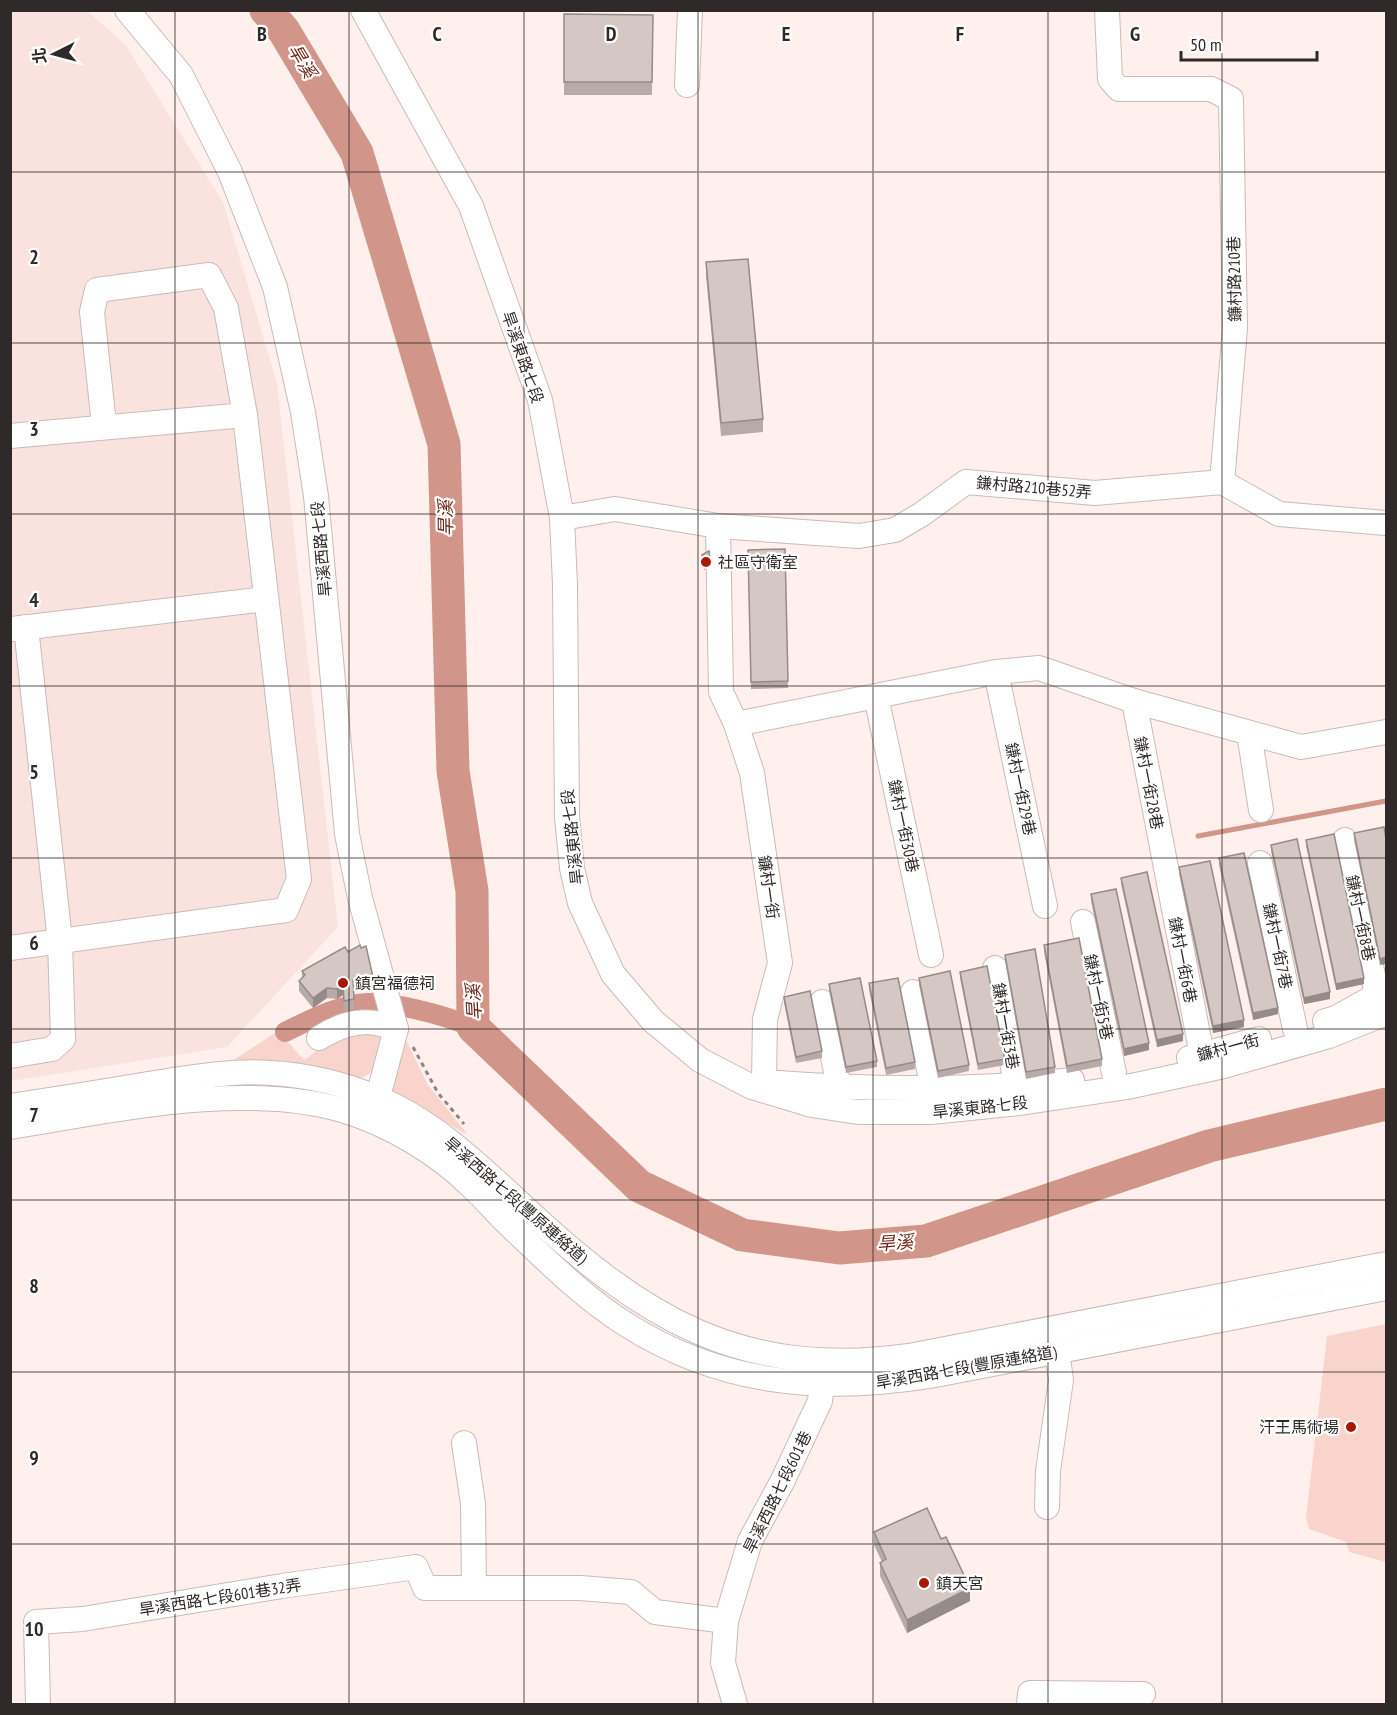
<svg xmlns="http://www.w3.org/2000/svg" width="1397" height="1715" font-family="'PT Sans Narrow','Noto Sans TC',sans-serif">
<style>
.built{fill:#fae3de}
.green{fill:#f8d4cd}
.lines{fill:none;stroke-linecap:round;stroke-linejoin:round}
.stream{stroke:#d29589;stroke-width:5}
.canal{stroke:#d29589;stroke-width:20}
.river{stroke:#d29589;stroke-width:33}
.minor-casing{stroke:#c8bbb8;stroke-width:26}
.path{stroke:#8e8483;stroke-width:3;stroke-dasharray:4.5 4.5;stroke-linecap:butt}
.minor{stroke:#fff;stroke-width:24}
.wall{fill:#b7aba9}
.shaded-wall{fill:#958b89}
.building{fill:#d5c7c4;stroke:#958b89;stroke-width:1.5}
.grid{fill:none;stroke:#2f2a29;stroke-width:1.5;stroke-opacity:0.55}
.poi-dot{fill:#a91800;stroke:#fff;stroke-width:2}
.labels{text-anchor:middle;stroke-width:4.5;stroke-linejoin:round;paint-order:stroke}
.street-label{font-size:16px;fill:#2f2a29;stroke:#fff}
.poi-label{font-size:16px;fill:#2f2a29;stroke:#fff;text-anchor:start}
.water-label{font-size:18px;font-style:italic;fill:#6e2519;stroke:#fff}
.grid-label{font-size:20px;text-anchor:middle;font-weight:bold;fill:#2f2a29;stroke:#fff;stroke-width:4.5;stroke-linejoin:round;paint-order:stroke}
</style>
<rect width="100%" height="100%" fill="#fff0ed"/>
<!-- built -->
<polygon class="built" points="11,11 87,11 125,44 223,202 277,383 338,927 227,1047 11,1081"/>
<!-- green -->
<g class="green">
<polygon points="278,1031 304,1060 341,1034 383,1034 372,1072 359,1080 229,1063"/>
<polygon points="406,1040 428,1085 468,1135 392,1092"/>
<polygon points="1386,1324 1386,1562 1349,1552 1346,1542 1309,1529 1306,1518 1327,1336"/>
</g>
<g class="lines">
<!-- stream -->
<polyline class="stream" points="1198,836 1386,801"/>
<!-- canal -->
<path class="canal" d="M285 1032C309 1020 333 1008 359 1004 388 999 446 1016 473 1027"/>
<!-- river -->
<polyline class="river" points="266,10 284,31 357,153 444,444 453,771 472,891 473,1027 639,1186 742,1235 839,1248 926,1241 1209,1146 1386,1104"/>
<defs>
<g id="minor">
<polyline points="127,10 181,75 230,172 275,287 303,412 316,496 347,834 360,898 396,1029 374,1112"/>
<polyline points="363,10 471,206 540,400 562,518 565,585 567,817 572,868 580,903 613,974 653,1021 700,1060 752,1087 812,1105 858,1112 931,1112 1020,1103 1127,1087 1224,1066 1329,1036 1386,1013"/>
<polyline points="1107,10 1110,79 1119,89 1211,89 1231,99 1235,328 1222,482"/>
<polyline points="687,85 690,10"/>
<polyline points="10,436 245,415"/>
<polyline points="1222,482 1279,514 1386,523"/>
<polyline points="562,518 615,509 718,526 859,536 895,530 922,514 966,482 1095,493 1222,482"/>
<path d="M718 526 721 692 736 724 752 773 780 963 765 1019 764 1082C866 1090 970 1091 1072 1080"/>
<polyline points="12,629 266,599"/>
<polyline points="996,672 1045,906"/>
<polyline points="876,696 931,955"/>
<polyline points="1134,701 1202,1055"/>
<polyline points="736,724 996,672 1039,668 1134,701 1301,747 1386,732"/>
<polyline points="1249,733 1261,810"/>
<polyline points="1345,840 1377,995"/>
<polyline points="1260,863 1295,1029"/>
<polyline points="1083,922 1114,1073"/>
<polyline points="10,948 286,910 299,879 245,415 226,308 209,275 97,290 92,312 104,425"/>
<polyline points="995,968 1016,1084"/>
<polyline points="913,992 933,1089"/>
<polyline points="822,1002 839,1087"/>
<polyline points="1325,1021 1336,1018 1386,990"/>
<path d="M319 1038C344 1022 368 1017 396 1029"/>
<polyline points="10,1056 52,1049 63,1039 60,941 26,627"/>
<polyline points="1189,1058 1259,1039"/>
<path d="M10 1106C56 1099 102 1092 148 1084 188 1078 230 1070 271 1073 306 1075 345 1084 377 1098 434 1121 479 1166 524 1207 643 1318 740 1379 909 1356L1386 1264"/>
<path d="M10 1127C113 1111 241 1081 342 1110 389 1124 438 1153 472 1187 483 1197 493 1209 504 1220 542 1256 582 1297 627 1325 722 1385 821 1393 930 1376L1386 1288"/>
<polyline points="464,1443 473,1504 474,1588"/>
<polyline points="1047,1507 1048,1471 1061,1380 1057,1351"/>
<polyline points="38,1704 36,1622 83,1619 282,1586 416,1567 425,1588 580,1588 631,1592 655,1612 726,1621"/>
<polyline points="735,1704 723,1663 726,1621 750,1541 782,1482 820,1401 822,1385"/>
<polyline points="1029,1704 1030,1693 1143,1694"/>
</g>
</defs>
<!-- minor casing -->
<use href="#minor" class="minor-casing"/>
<!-- path -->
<polyline class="path" points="413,1047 438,1093 464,1124"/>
<!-- minor -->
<use href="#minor" class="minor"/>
</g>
<!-- wall -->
<g class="wall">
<polygon points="564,14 653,15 652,95 564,95"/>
<polygon points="706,262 763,419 763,432 721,436 706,276"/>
<polygon points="785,549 788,688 751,689 748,550"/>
<polygon points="1384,827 1380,965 1354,840 1354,833"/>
<polygon points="1306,840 1364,984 1336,990 1306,846"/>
<polygon points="1271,845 1330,999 1304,1004 1271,851"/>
<polygon points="1219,858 1278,1014 1253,1020 1219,865"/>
<polygon points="1179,867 1244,1027 1213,1033 1179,874"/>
<polygon points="1121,878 1183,1041 1157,1047 1121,884"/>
<polygon points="1091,894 1149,1050 1124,1056 1091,901"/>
<polygon points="1044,945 1102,1059 1102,1066 1067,1073 1044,952"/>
<polygon points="348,952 373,977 373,987 353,990 354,1009 344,1011 343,995 337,999 327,998 313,1008 299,991 299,981 302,978 302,971"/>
<polygon points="1005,955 1055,1067 1055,1073 1026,1079 1005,961"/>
<polygon points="960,972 1005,1059 1005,1065 978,1070 960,978"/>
<polygon points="919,978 969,1065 969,1071 938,1078 919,985"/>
<polygon points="869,983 915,1062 915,1069 886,1075 869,990"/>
<polygon points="829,984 877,1061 877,1067 846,1073 829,991"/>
<polygon points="784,997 822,1051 822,1058 796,1063 784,1003"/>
<polygon points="874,1532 941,1539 970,1601 907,1633 880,1576 880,1563 882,1562 874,1545"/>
</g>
<!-- shaded-wall -->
<g class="shaded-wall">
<polygon points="710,562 710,566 704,570 704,567"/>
<polygon points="1386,957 1386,964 1380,965 1380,959"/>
<polygon points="1364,978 1364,984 1336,990 1336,984"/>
<polygon points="343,985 343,995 337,999 337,989"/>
<polygon points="327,988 327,998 313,1008 313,998"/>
<polygon points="1330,992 1330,999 1304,1004 1304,998"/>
<polygon points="1278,1008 1278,1014 1253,1020 1253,1013"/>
<polygon points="1244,1020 1244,1027 1213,1033 1213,1026"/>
<polygon points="1183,1034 1183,1041 1157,1047 1157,1040"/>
<polygon points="1149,1043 1149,1050 1124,1056 1124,1049"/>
<polygon points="970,1588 970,1601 907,1633 907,1620"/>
</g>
<!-- building -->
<g class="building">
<polygon points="564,14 653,15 652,82 564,82"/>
<polygon points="748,259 763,419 721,423 706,262"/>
<polygon points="785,549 788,681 751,682 748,550"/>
<polygon points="709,551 710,562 704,567 702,555"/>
<polygon points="1384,827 1386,839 1386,957 1380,959 1354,833"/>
<polygon points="1334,834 1364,978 1336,984 1306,840"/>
<polygon points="1297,839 1330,992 1304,998 1271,845"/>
<polygon points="1244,853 1278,1008 1253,1013 1219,858"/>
<polygon points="1210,861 1244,1020 1213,1026 1179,867"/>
<polygon points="1147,872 1183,1034 1157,1040 1121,878"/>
<polygon points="1116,889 1149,1043 1124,1049 1091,894"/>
<polygon points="1079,938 1102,1059 1067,1066 1044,945"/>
<polygon points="360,945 361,948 366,946 373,977 353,980 354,999 344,1001 343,985 337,989 327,988 313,998 299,981 305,975 302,971 345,947 348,952"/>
<polygon points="1035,949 1055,1067 1026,1072 1005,955"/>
<polygon points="987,966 1005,1059 978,1064 960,972"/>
<polygon points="950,971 969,1065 938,1071 919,978"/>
<polygon points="860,978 877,1061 846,1067 829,984"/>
<polygon points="898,978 915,1062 886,1068 869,983"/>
<polygon points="810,991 822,1051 796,1057 784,997"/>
<polygon points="927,1508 941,1539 946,1537 970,1588 907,1620 880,1563 886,1559 874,1532"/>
</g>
<!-- grid -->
<path class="grid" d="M175 10V1704M349 10V1704M524 10V1704M698 10V1704M873 10V1704M1048 10V1704M1222 10V1704M10 172H1386M10 343H1386M10 514H1386M10 686H1386M10 858H1386M10 1029H1386M10 1200H1386M10 1372H1386M10 1544H1386"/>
<!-- markers -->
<g class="poi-dot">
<circle cx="706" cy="562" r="6"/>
<circle cx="343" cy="983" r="6"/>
<circle cx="1351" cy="1427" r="6"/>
<circle cx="924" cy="1583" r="6"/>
</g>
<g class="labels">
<!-- street labels -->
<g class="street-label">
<text transform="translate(1234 279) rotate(-91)" y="6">鐮村路210巷</text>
<text transform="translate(523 357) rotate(71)" y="6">旱溪東路七段</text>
<text transform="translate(1034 487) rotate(5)" y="6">鎌村路210巷52弄</text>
<text transform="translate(321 549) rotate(-95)" y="6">旱溪西路七段</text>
<text transform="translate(1149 783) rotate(79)" y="6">鎌村一街28巷</text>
<text transform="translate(1021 789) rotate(78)" y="6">鎌村一街29巷</text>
<text transform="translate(904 826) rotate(78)" y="6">鎌村一街30巷</text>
<text transform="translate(572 837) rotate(-96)" y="6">旱溪東路七段</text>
<text transform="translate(769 887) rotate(82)" y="6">鐮村一街</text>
<text transform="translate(1361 918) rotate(78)" y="6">鎌村一街8巷</text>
<text transform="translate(1278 946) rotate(78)" y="6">鎌村一街7巷</text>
<text transform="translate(1183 960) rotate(79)" y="6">鎌村一街6巷</text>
<text transform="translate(1099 997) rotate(78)" y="6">鎌村一街5巷</text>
<text transform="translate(1006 1026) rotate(80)" y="6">鎌村一街3巷</text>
<text transform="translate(1228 1047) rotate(-15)" y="6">鐮村一街</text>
<text transform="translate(980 1107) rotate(-6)" y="6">旱溪東路七段</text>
<text transform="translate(516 1200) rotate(41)" y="6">旱溪西路七段(豐原連絡道)</text>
<text transform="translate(966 1367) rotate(-10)" y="6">旱溪西路七段(豐原連絡道)</text>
<text transform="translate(777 1492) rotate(-64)" y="6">旱溪西路七段601巷</text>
<text transform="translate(220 1597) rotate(-9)" y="6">旱溪西路七段601巷32弄</text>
</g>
<!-- poi labels -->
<g class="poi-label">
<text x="718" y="568">社區守衛室</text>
<text x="355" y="989">鎮宮福德祠</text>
<text x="1339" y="1433" text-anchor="end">汗王馬術場</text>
<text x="936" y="1589">鎮天宮</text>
</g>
<!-- water labels -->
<g class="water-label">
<text transform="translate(302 61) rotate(59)" y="6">旱溪</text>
<text transform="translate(446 518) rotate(-91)" y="6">旱溪</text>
<text transform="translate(474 1002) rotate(-93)" y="6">旱溪</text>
<text transform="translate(895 1243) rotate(-4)" y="6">旱溪</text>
</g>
</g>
<g class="grid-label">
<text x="262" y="41">B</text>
<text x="437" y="41">C</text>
<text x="611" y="41">D</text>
<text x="786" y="41">E</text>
<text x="960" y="41">F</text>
<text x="1135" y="41">G</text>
<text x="34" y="264">2</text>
<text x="34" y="436">3</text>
<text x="34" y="607">4</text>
<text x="34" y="779">5</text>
<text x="34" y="950">6</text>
<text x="34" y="1122">7</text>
<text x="34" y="1293">8</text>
<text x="34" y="1465">9</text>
<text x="34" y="1636">10</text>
</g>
<!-- border -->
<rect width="1397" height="1715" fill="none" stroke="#2f2a29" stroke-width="24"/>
<!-- north arrow -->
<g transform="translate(54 54) rotate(264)" stroke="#ffffff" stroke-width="4.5" paint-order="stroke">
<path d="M0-4.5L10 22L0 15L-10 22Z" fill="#2f2a29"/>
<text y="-9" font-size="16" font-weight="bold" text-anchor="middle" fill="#2f2a29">北</text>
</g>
<!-- scale -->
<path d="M1181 51v9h136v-9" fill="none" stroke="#2f2a29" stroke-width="3"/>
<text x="1190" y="51" font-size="18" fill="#2f2a29" stroke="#ffffff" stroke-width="4.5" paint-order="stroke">50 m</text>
</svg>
